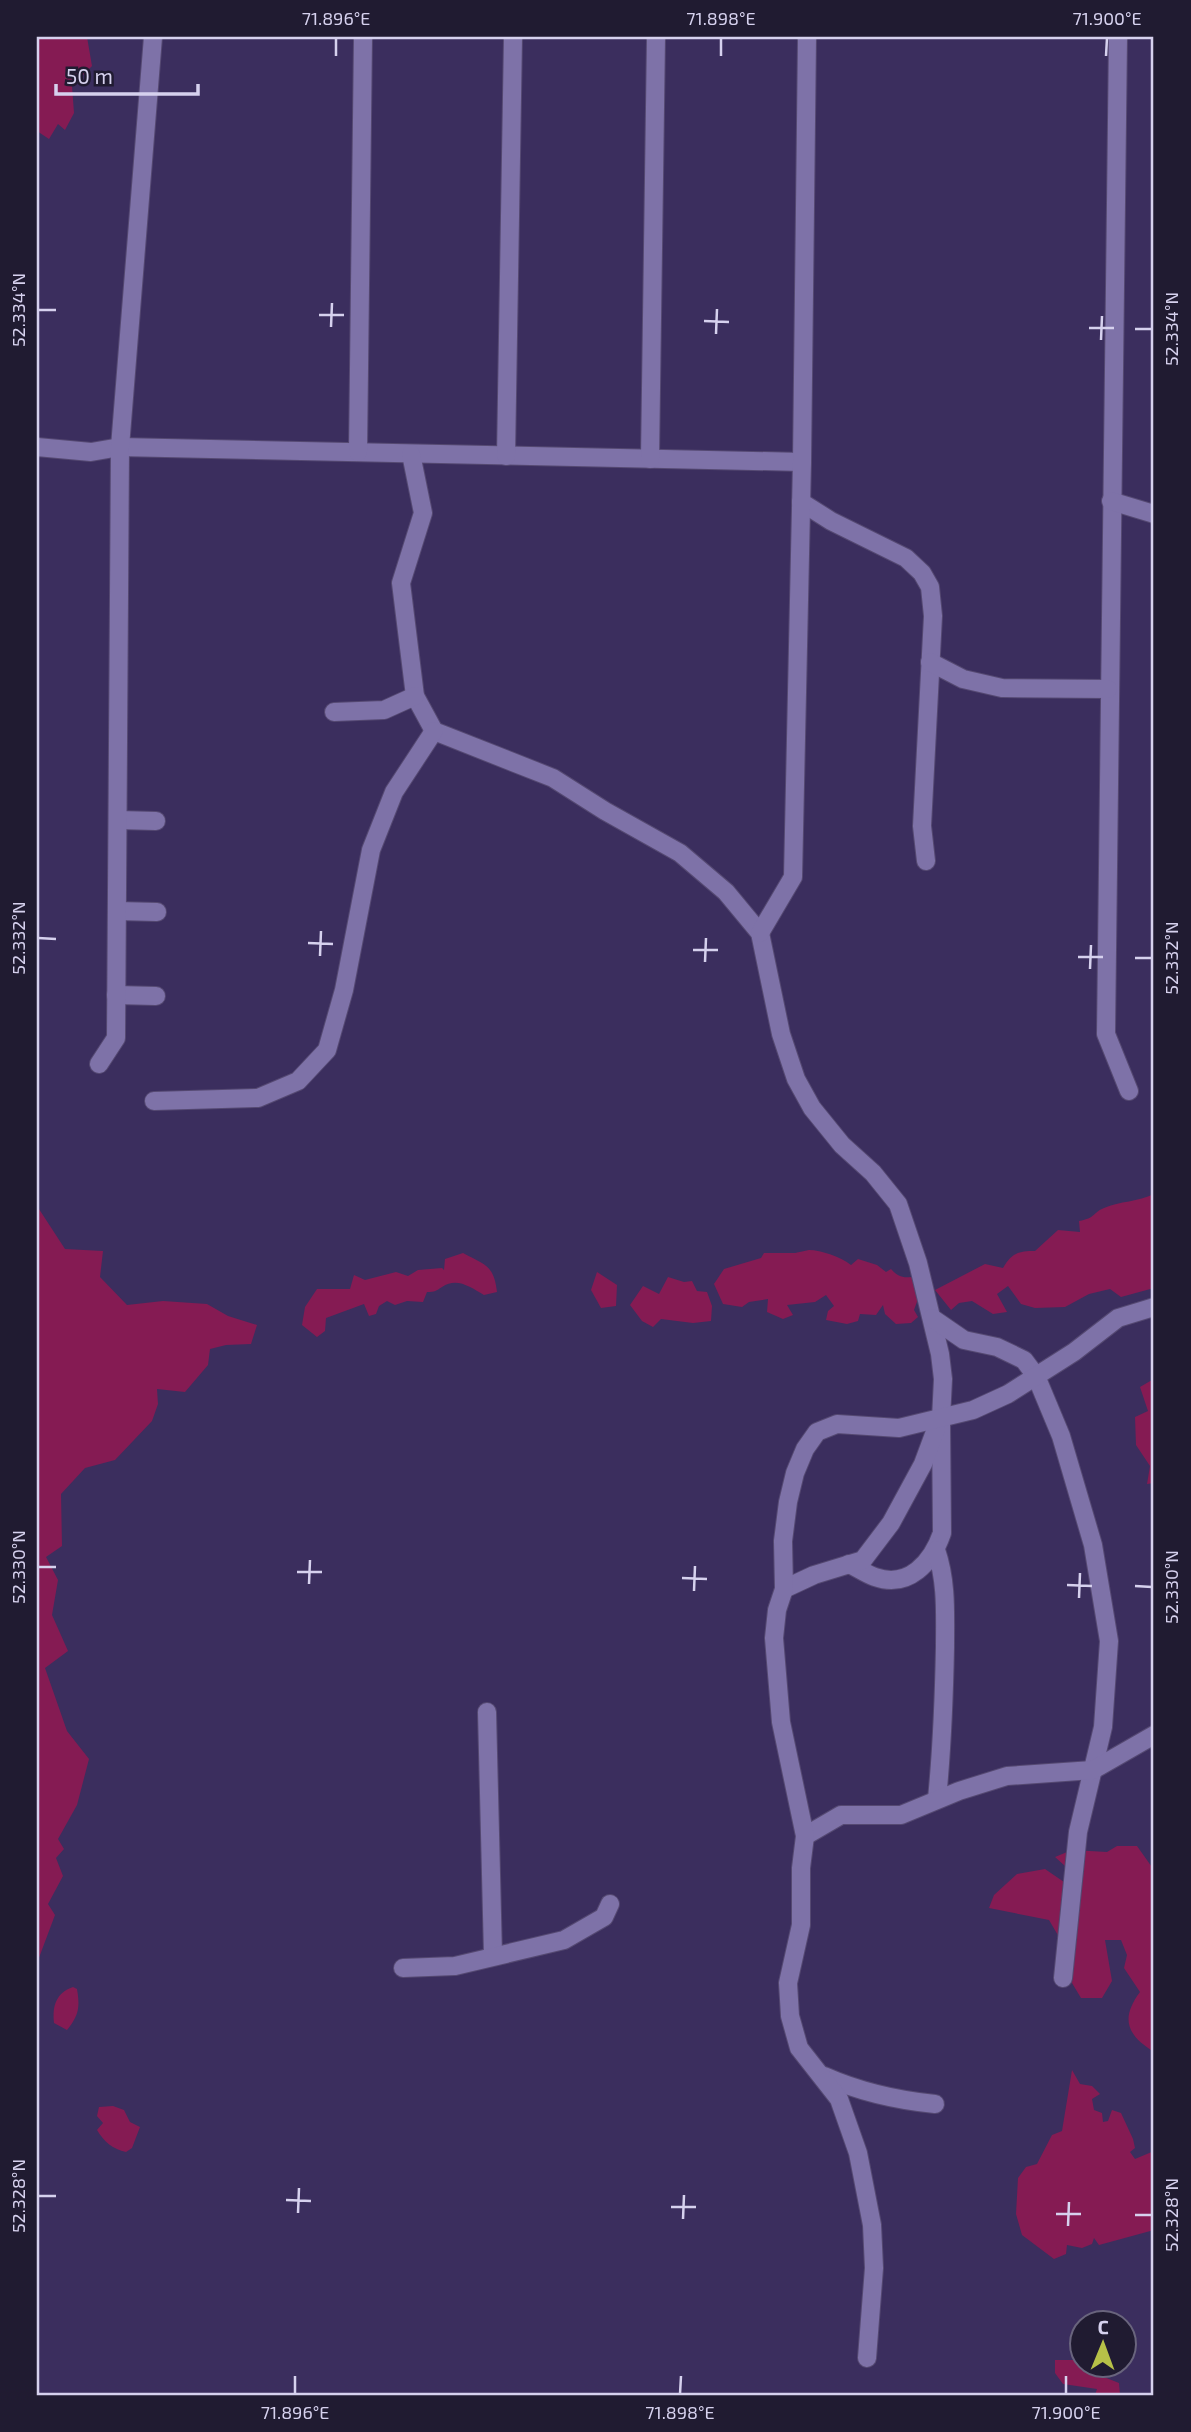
<svg xmlns="http://www.w3.org/2000/svg" width="1191" height="2432" font-family="'Exo 2',sans-serif">
<style>
.green{fill:#851b53}
.lines{fill:none;stroke-linecap:round;stroke-linejoin:round}
.minor-casing{stroke:#554972;stroke-width:20}
.minor{stroke:#7e72a8;stroke-width:18}
.ticks{fill:none;stroke:#d6d1ee;stroke-width:2.5}
.neatline{fill:none;stroke:#d6d1ee;stroke-width:2.5}
.ticks-label{font-size:18px;text-anchor:middle;fill:#d6d1ee}
</style>
<rect width="100%" height="100%" fill="#3b2e5e"/>
<!-- green -->
<g class="green">
<polygon points="37,37 87,37 92,66 72,86 74,113 65,130 58,124 49,139 37,131"/>
<path d="M1154 1194V1288L1121 1297 1110 1289 1089 1294 1065 1307 1035 1308 1021 1304 1008 1286 997 1294 1007 1312 993 1314 972 1301 959 1303 951 1310 935 1290 985 1264 1003 1268C1012 1253 1018 1251 1035 1251L1058 1230 1080 1232 1079 1221C1096 1218 1092 1213 1104 1208 1120 1201 1138 1202 1154 1194Z"/>
<polygon points="37,1206 65,1249 103,1251 100,1277 127,1305 163,1301 207,1304 228,1316 257,1325 251,1344 226,1345 210,1349 208,1365 185,1392 157,1389 158,1404 152,1421 115,1460 85,1468 61,1494 62,1546 46,1557 58,1580 52,1615 68,1651 45,1668 67,1731 89,1759 77,1805 58,1839 64,1849 56,1858 63,1876 48,1904 55,1915 37,1963"/>
<path d="M809 1250C821 1250 841 1257 851 1265L858 1259 877 1265 886 1272 891 1269C897 1276 902 1278 911 1277L919 1285V1296L914 1310 918 1317 911 1323 896 1324 885 1314 883 1305 876 1315 860 1314 858 1321 847 1324 826 1320 828 1311 834 1306 826 1295 815 1302 787 1305 793 1315 783 1319 767 1312 768 1299 749 1302 742 1307 723 1304 714 1284 724 1269 761 1258 764 1253H795Z"/>
<path d="M463 1253C485 1265 494 1265 497 1292L484 1295C470 1287 457 1277 442 1287 436 1291 435 1292 427 1292L423 1302 407 1301 395 1305 387 1301 379 1306 376 1314 369 1316 364 1304 326 1318 325 1331 317 1337 302 1325 305 1307 317 1289H350L354 1275 365 1280 396 1272 408 1276 418 1270 442 1268 444 1270 445 1259Z"/>
<polygon points="597,1272 617,1285 616,1306 601,1308 591,1290"/>
<polygon points="668,1277 684,1282 692,1281 697,1291 707,1292 712,1306 711,1321 693,1323 661,1319 653,1327 642,1321 630,1305 643,1286 659,1294"/>
<polygon points="1152,1380 1154,1382 1154,1483 1147,1484 1150,1466 1136,1445 1135,1417 1148,1411 1140,1387"/>
<path d="M1117 1846H1137L1154 1870V2052C1127 2035 1120 2019 1140 1992L1124 1968 1127 1955 1121 1940H1105L1112 1981 1102 1998H1081L1072 1983 1076 1941 1059 1937 1049 1920 989 1908 994 1895 1017 1874 1045 1869 1064 1882 1074 1874 1055 1857 1072 1850 1107 1852Z"/>
<path d="M73 1987 77 1989C80 2007 79 2015 67 2030L54 2023C52 2006 56 1993 73 1987Z"/>
<polygon points="1072,2070 1080,2084 1092,2086 1100,2094 1092,2099 1094,2110 1102,2113 1103,2122 1108,2121 1112,2110 1121,2113 1133,2139 1135,2148 1130,2152 1135,2159 1154,2151 1154,2230 1099,2245 1094,2238 1092,2244 1082,2248 1067,2245 1066,2254 1054,2259 1022,2235 1016,2214 1018,2178 1026,2167 1037,2164 1052,2135 1062,2131"/>
<path d="M113 2106 124 2110 130 2122 140 2127 132 2148 126 2152C113 2149 104 2142 97 2130L103 2123 97 2116 99 2107Z"/>
<polygon points="1055,2360 1078,2360 1083,2369 1099,2366 1104,2377 1119,2383 1120,2395 1095,2395 1097,2389 1063,2384 1055,2373"/>
</g>
<g class="lines">
<defs>
<g id="minor">
<polyline points="1118,37 1106,1034 1129,1091"/>
<polyline points="37,447 91,452 120,447 802,462"/>
<polyline points="358,452 363,37"/>
<path d="M411 454 423 513 401 583 415 696 434 731 553 778 605 811 680 853 726 892 760 933 781 1034 796 1079 812 1108 842 1145 873 1173 898 1204 918 1263 940 1354 943 1379 941 1419 942 1533C932 1562 909 1589 875 1577 866 1574 858 1568 849 1564"/>
<polyline points="506,456 513,37"/>
<polyline points="650,459 656,37"/>
<polyline points="1111,501 1154,514"/>
<polyline points="801,502 831,521 906,558 922,573 930,587 933,616 922,826 926,861"/>
<polyline points="930,662 963,679 1002,688 1108,689"/>
<polyline points="334,712 384,710 415,696"/>
<polyline points="118,820 156,821"/>
<polyline points="117,911 157,912"/>
<polyline points="760,933 793,877 802,462 807,37"/>
<polyline points="116,995 156,996"/>
<polyline points="99,1064 116,1038 120,447 153,37"/>
<polyline points="154,1101 258,1098 298,1081 327,1050 344,990 371,850 394,792 434,731"/>
<polyline points="932,1318 964,1340 997,1347 1024,1360 1036,1376 1061,1436 1093,1545 1109,1641 1103,1727 1078,1832 1063,1978"/>
<path d="M936 1550C947 1582 945 1614 945 1647 944 1698 942 1748 937 1799"/>
<polyline points="784,1589 814,1575 863,1560 891,1523 923,1464 936,1429"/>
<polyline points="487,1712 493,1955"/>
<polyline points="805,1836 841,1815 901,1815 959,1791 1007,1776 1093,1770 1154,1735"/>
<polyline points="403,1968 455,1966 564,1940 604,1917 610,1904"/>
<path d="M824 2076C860 2092 895 2100 935 2104"/>
<polyline points="867,2358 874,2268 872,2225 858,2153 839,2099 799,2048 790,2016 788,1983 801,1925 801,1868 805,1836 781,1722 774,1638 777,1610 784,1589 783,1541 788,1502 795,1473 805,1449 817,1432 837,1424 899,1428 973,1410 1008,1394 1074,1352 1118,1318 1154,1307"/>
</g>
</defs>
<!-- minor casing -->
<use href="#minor" class="minor-casing"/>
<!-- minor -->
<use href="#minor" class="minor"/>
</g>
<!-- ticks -->
<path class="ticks" d="M336 56V38M721 56V38M1106 56 1107 38M38 310H56M319 315H344M704 321 729 322M331 327 332 303M1089 328H1114M1135 329H1152M716 334 717 309M1101 340 1102 316M38 938 56 939M308 943 333 944M693 950H718M320 956 321 931M1078 957H1103M1135 958H1152M705 962 706 938M1090 969 1091 945M38 1567H56M297 1572H322M682 1578 707 1579M309 1584 310 1560M1067 1585 1092 1586M1135 1586 1152 1587M694 1591 695 1566M1079 1598 1080 1573M38 2196H56M286 2200 311 2201M671 2207H696M298 2213 299 2188M1056 2214H1081M1135 2215H1152M683 2219 684 2195M1068 2226 1069 2202M295 2394V2376M680 2394 681 2376M1066 2394V2376"/>
<!-- border -->
<rect width="1191" height="2432" fill="none" stroke="#201b31" stroke-width="77"/>
<!-- north arrow -->
<g transform="translate(1103 2344) rotate(1)"><circle r="33" fill="#201b31" stroke="#69647d" stroke-width="2"/>
<path d="M0-5L12 26L0 18L-12 26Z" fill="#b7c148"/>
<text y="-10" font-size="19" font-weight="bold" text-anchor="middle" fill="#d6d1ee">С</text>
</g>
<!-- scale -->
<path d="M56 84v10h142v-10" fill="none" stroke="#d6d1ee" stroke-width="3.5"/>
<text x="66" y="84" font-size="21" fill="#d6d1ee" stroke="#201b31" stroke-width="5" paint-order="stroke">50 m</text>
<rect x="38" y="38" width="1114" height="2356" class="neatline"/>
<g class="ticks-label">
<text x="336" y="25">71.896°E</text>
<text x="721" y="25">71.898°E</text>
<text x="1107" y="25">71.900°E</text>
<text transform="translate(19 310) rotate(-90)" y="6">52.334°N</text>
<text transform="translate(1172 329) rotate(-90)" y="6">52.334°N</text>
<text transform="translate(19 938) rotate(-90)" y="6">52.332°N</text>
<text transform="translate(1172 958) rotate(-90)" y="6">52.332°N</text>
<text transform="translate(19 1567) rotate(-90)" y="6">52.330°N</text>
<text transform="translate(1172 1587) rotate(-90)" y="6">52.330°N</text>
<text transform="translate(19 2196) rotate(-90)" y="6">52.328°N</text>
<text transform="translate(1172 2215) rotate(-90)" y="6">52.328°N</text>
<text x="295" y="2419">71.896°E</text>
<text x="680" y="2419">71.898°E</text>
<text x="1066" y="2419">71.900°E</text>
</g>
</svg>
